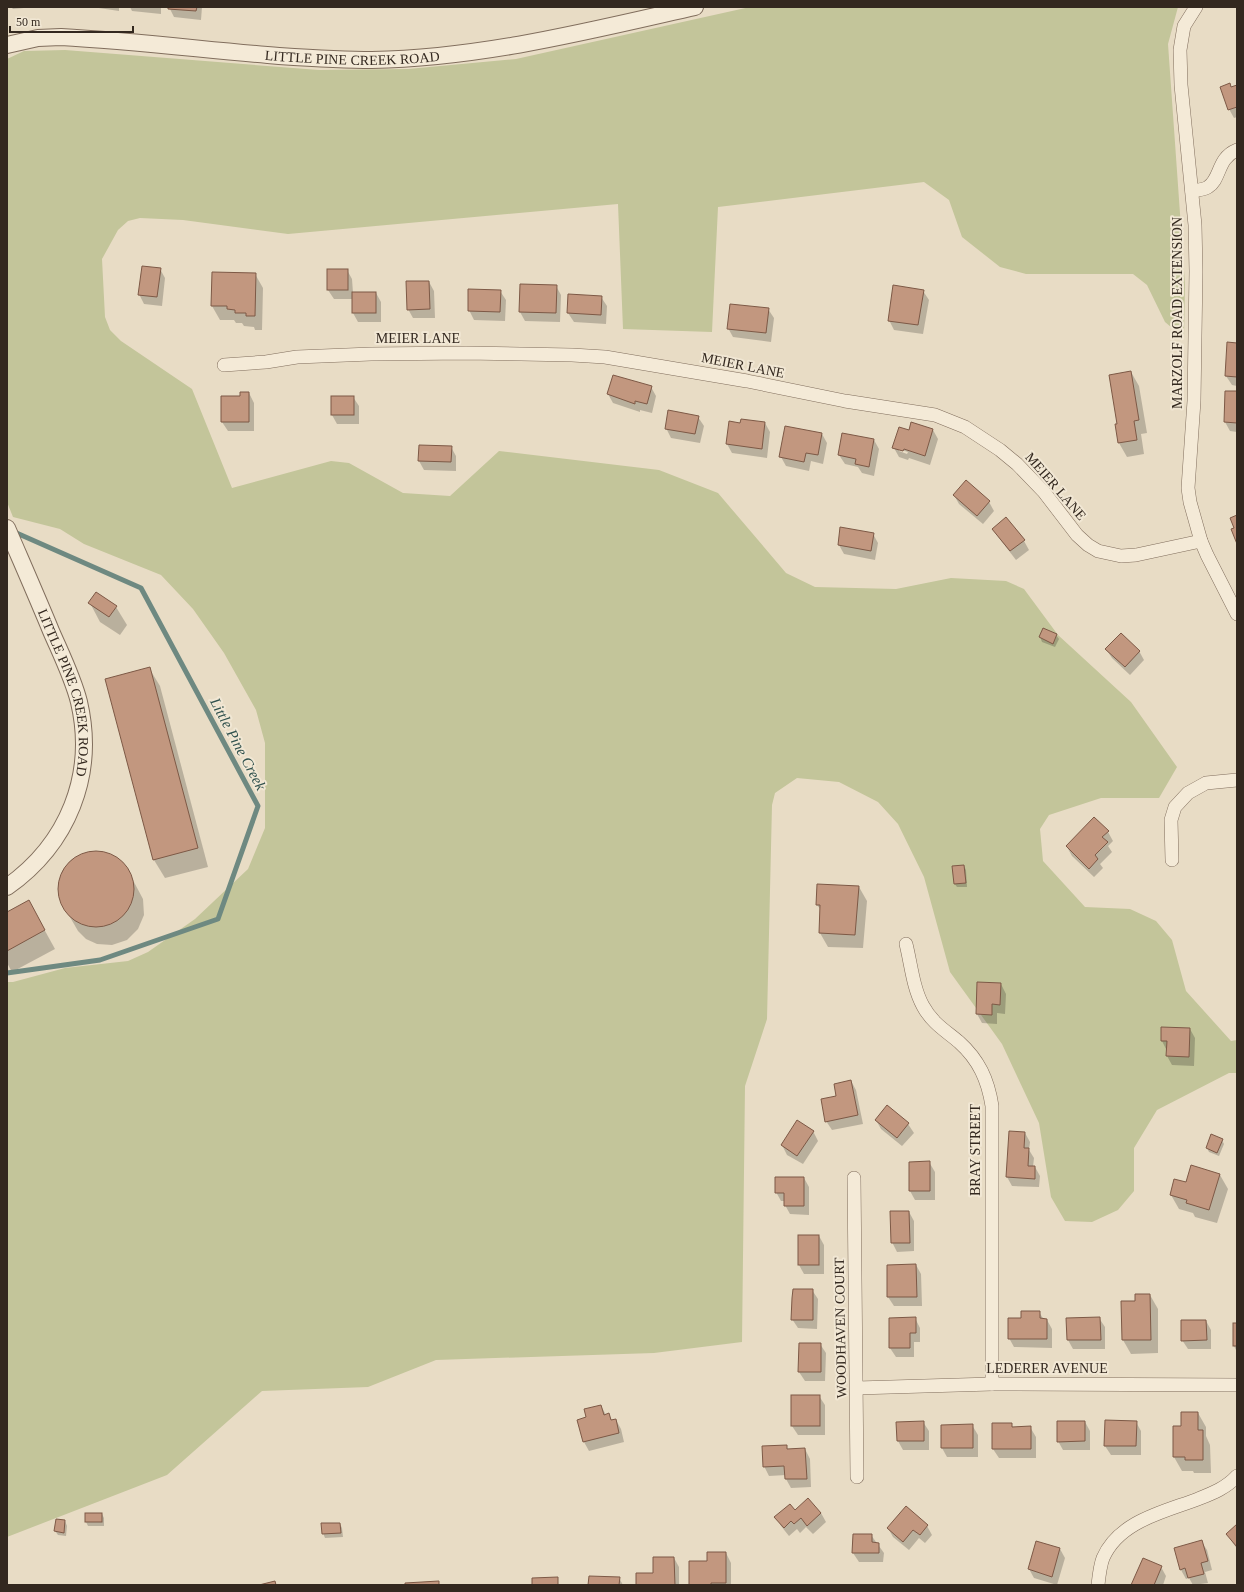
<svg xmlns="http://www.w3.org/2000/svg" width="1244" height="1592" font-family="Georgia,serif">
<style>
.green{fill:#c3c59a}
.shadow{fill:#0003;fill-rule:evenodd}
.lines{fill:none;stroke-linecap:round;stroke-linejoin:round}
.stream{stroke:#6e8981;stroke-width:5}
.building{fill:#c2977f;stroke:#7d5946}
.minor-casing{stroke:#816e5d;stroke-width:14}
.tertiary-casing{stroke:#816e5d;stroke-width:18}
.minor{stroke:#f4ead7;stroke-width:13}
.tertiary{stroke:#f4ead7;stroke-width:16}
.labels{text-anchor:middle;stroke-width:4;stroke-linejoin:round;paint-order:stroke}
.street-label{font-size:14px;fill:#33281f;stroke:#f1e7d4}
.water-label{font-size:15px;font-style:italic;fill:#30514d;stroke:#f1e7d4}
</style>
<rect width="100%" height="100%" fill="#e8dcc5"/>
<!-- green -->
<polygon class="green" points="750,7 1178,7 1168,44 1185,284 1184,338 1165,322 1147,285 1133,274 1026,274 1000,267 962,237 949,200 924,182 718,207 712,332 623,329 618,204 288,234 183,220 140,218 128,221 118,230 102,259 105,317 110,330 121,341 192,389 232,488 331,461 349,463 403,493 450,496 499,451 659,470 718,493 786,573 815,587 896,589 951,578 1006,581 1024,589 1058,635 1131,702 1177,767 1159,798 1101,798 1049,815 1040,829 1043,861 1085,907 1130,909 1156,921 1172,940 1186,991 1231,1041 1237,1040 1237,1073 1229,1073 1157,1110 1134,1148 1134,1191 1118,1210 1092,1222 1065,1221 1051,1197 1039,1123 1002,1044 950,972 924,877 898,824 878,802 839,782 797,778 775,793 772,805 767,1019 745,1086 742,1342 654,1353 436,1360 368,1387 262,1391 167,1475 7,1537 7,982 13,982 65,968 128,961 148,952 195,919 248,869 265,828 265,743 256,710 224,653 193,609 161,575 84,544 60,529 13,517 7,502 7,59 24,51 65,50 319,70 408,69 516,59"/>
<!-- shadow -->
<g class="shadow">
<polygon points="11,7 35,7 13,9"/>
<polygon points="92,7 119,7 119,11"/>
<polygon points="130,7 161,7 161,14 132,11"/>
<polygon points="169,7 202,7 201,20 174,17"/>
<polygon points="1230,84 1231,88 1237,86 1237,117 1234,118 1229,109"/>
<polygon points="160,269 165,278 162,306 144,304 139,294"/>
<polygon points="347,270 352,279 353,293 376,293 381,302 381,322 358,322 353,313 353,299 334,299 328,290"/>
<polygon points="255,274 263,288 262,330 255,330 254,327 244,326 242,323 236,323 234,320 220,320 212,306"/>
<polygon points="429,282 434,291 435,318 413,318 408,309"/>
<polygon points="556,286 561,295 560,322 525,321 520,312"/>
<polygon points="500,291 506,300 505,321 474,320 469,310"/>
<polygon points="923,291 929,300 923,334 894,330 889,320"/>
<polygon points="569,295 601,297 607,306 606,324 574,322 568,313"/>
<polygon points="768,309 774,318 771,342 733,337 728,328"/>
<polygon points="1228,343 1237,344 1237,386 1232,385 1226,376"/>
<polygon points="1131,372 1139,386 1147,433 1141,434 1144,454 1127,457 1119,443 1118,424"/>
<polygon points="651,387 656,396 652,413 640,410 640,412 613,403 608,394"/>
<polygon points="1226,392 1237,392 1237,432 1230,431 1225,422"/>
<polygon points="249,393 254,403 254,431 228,431 222,422 222,397 241,397"/>
<polygon points="353,397 359,406 359,424 337,424 332,415"/>
<polygon points="698,417 704,426 700,443 671,438 666,428"/>
<polygon points="765,423 770,432 767,458 732,453 727,444"/>
<path d="M933 430 938 439 930 465 909 458 908 460 899 457 894 448ZM899 449 908 452 907 454 899 451Z"/>
<polygon points="822,434 827,443 823,464 811,461 809,471 786,466 781,457"/>
<polygon points="874,440 879,449 874,476 862,473 858,467 845,464 839,455"/>
<polygon points="451,447 456,456 456,471 424,470 419,461"/>
<polygon points="954,495 989,502 994,511 983,524 959,504"/>
<polygon points="841,529 873,534 878,543 875,560 844,554 839,545"/>
<polygon points="993,529 1024,541 1029,550 1016,560 999,538"/>
<polygon points="90,603 116,607 127,625 120,635 100,622"/>
<polygon points="1056,635 1059,639 1055,647 1042,642 1040,637"/>
<polygon points="1106,649 1139,651 1144,660 1130,675 1112,658"/>
<polygon points="149,668 160,686 208,867 165,878 154,860"/>
<polygon points="1108,832 1113,841 1108,846 1112,852 1100,864 1103,868 1094,877 1072,856 1067,847"/>
<polygon points="102,852 116,858 127,869 143,899 144,915 138,929 127,940 112,945 97,944 86,939 78,931 59,898 58,886 62,871 72,859 87,853"/>
<polygon points="964,866 966,870 967,887 957,887 954,883"/>
<polygon points="859,887 867,901 863,948 828,947 820,933 821,910 817,905"/>
<polygon points="7,913 39,920 55,949 12,972 7,963"/>
<polygon points="978,983 1001,984 1006,994 1005,1014 997,1013 997,1024 982,1023 977,1014"/>
<polygon points="1190,1029 1195,1038 1194,1066 1172,1065 1167,1056 1167,1051 1162,1041"/>
<polygon points="851,1081 856,1090 863,1124 832,1130 826,1121"/>
<polygon points="876,1120 908,1124 914,1133 902,1146 881,1129"/>
<polygon points="813,1131 818,1141 803,1164 787,1155 782,1145"/>
<polygon points="1025,1133 1030,1142 1029,1150 1034,1158 1033,1167 1035,1167 1040,1176 1039,1187 1012,1186 1007,1177"/>
<polygon points="1222,1140 1224,1144 1219,1156 1209,1152 1207,1148"/>
<polygon points="929,1162 935,1172 935,1200 915,1200 910,1191"/>
<polygon points="1192,1167 1220,1175 1228,1189 1217,1223 1195,1217 1193,1213 1179,1209 1171,1195 1187,1183"/>
<polygon points="804,1178 809,1187 809,1215 790,1214 785,1205 785,1201 781,1201 776,1192"/>
<polygon points="909,1212 914,1221 914,1251 897,1252 892,1242"/>
<polygon points="819,1236 824,1245 824,1274 804,1274 799,1265"/>
<polygon points="916,1265 921,1274 922,1306 894,1306 888,1297 888,1266"/>
<polygon points="812,1290 818,1299 817,1329 798,1328 792,1319"/>
<polygon points="1150,1295 1158,1309 1158,1353 1131,1354 1123,1340 1136,1302"/>
<polygon points="1039,1312 1044,1320 1047,1320 1052,1329 1052,1348 1014,1347 1009,1338 1022,1319"/>
<polygon points="915,1318 920,1328 920,1342 914,1342 914,1357 896,1357 890,1348"/>
<polygon points="1099,1318 1105,1327 1105,1349 1073,1349 1068,1340 1067,1319"/>
<polygon points="1206,1321 1211,1330 1211,1349 1188,1349 1182,1340"/>
<polygon points="1234,1324 1237,1324 1237,1352 1234,1346"/>
<polygon points="820,1344 826,1353 825,1381 805,1381 799,1372"/>
<polygon points="792,1396 819,1396 825,1405 825,1435 798,1435 792,1426"/>
<polygon points="601,1406 606,1415 609,1415 612,1421 616,1420 621,1429 624,1442 589,1451 584,1442 579,1420 587,1418"/>
<polygon points="1198,1413 1206,1427 1206,1436 1210,1445 1211,1473 1194,1473 1193,1471 1182,1471 1174,1457 1174,1427 1182,1427"/>
<polygon points="923,1422 929,1431 929,1450 903,1450 898,1441"/>
<polygon points="1085,1422 1090,1431 1090,1450 1063,1450 1058,1441"/>
<polygon points="1136,1422 1141,1431 1141,1455 1111,1455 1105,1446"/>
<polygon points="993,1424 1011,1424 1013,1428 1030,1427 1036,1437 1036,1458 999,1458 993,1449"/>
<polygon points="972,1425 978,1435 978,1457 947,1457 942,1448 942,1426"/>
<polygon points="786,1446 788,1450 805,1449 810,1459 811,1487 791,1488 786,1479 786,1475 769,1476 764,1466"/>
<polygon points="795,1511 821,1513 826,1522 813,1534 806,1527 800,1533 797,1529 789,1536 781,1526 776,1517"/>
<polygon points="102,1514 104,1518 104,1526 88,1526 86,1522"/>
<polygon points="65,1521 67,1526 66,1536 58,1535 55,1531"/>
<polygon points="340,1524 342,1528 343,1537 325,1538 323,1533"/>
<polygon points="1237,1525 1237,1549 1227,1534"/>
<polygon points="927,1526 932,1535 925,1543 919,1538 909,1550 893,1537 888,1528"/>
<polygon points="871,1535 884,1553 883,1562 859,1562 853,1553"/>
<polygon points="1201,1541 1207,1550 1212,1570 1205,1572 1208,1583 1193,1585 1189,1578 1186,1579 1181,1570"/>
<polygon points="1037,1542 1060,1549 1065,1558 1057,1585 1034,1578 1029,1569"/>
<polygon points="726,1553 731,1563 731,1585 690,1585 708,1562"/>
<polygon points="674,1558 679,1567 679,1585 637,1585"/>
<polygon points="1161,1567 1166,1576 1163,1585 1132,1585"/>
<polygon points="619,1578 623,1585 589,1585"/>
</g>
<g class="lines">
<!-- stream -->
<polyline class="stream" points="7,973 100,960 218,919 258,806 141,588 12,531"/>
</g>
<!-- building -->
<g class="building">
<polygon points="168,7 197,7 196,11 168,9"/>
<polygon points="1230,83 1231,87 1237,85 1237,107 1228,110 1220,87"/>
<polygon points="142,266 161,268 157,297 138,295"/>
<rect x="327" y="269" width="21" height="21"/>
<polygon points="212,272 256,273 255,316 246,316 246,313 235,313 235,310 227,309 227,306 211,306"/>
<polygon points="406,281 429,281 430,309 407,310"/>
<polygon points="520,284 557,285 556,313 519,312"/>
<polygon points="893,285 924,290 918,325 888,321"/>
<polygon points="468,289 501,290 500,312 468,311"/>
<rect x="352" y="292" width="24" height="21"/>
<polygon points="568,294 602,296 601,315 567,313"/>
<polygon points="730,304 769,308 766,333 727,329"/>
<polygon points="1227,342 1237,343 1237,377 1225,376"/>
<polygon points="1131,371 1139,420 1134,421 1137,440 1118,443 1115,424 1117,424 1109,375"/>
<polygon points="613,375 652,386 647,404 635,401 635,404 607,394"/>
<polygon points="1225,391 1237,391 1237,423 1224,422"/>
<polygon points="240,392 249,392 249,422 221,422 221,396 240,396"/>
<rect x="331" y="396" width="23" height="19"/>
<polygon points="668,410 699,416 695,434 665,429"/>
<polygon points="741,419 765,422 762,449 726,444 729,421 740,423"/>
<polygon points="911,422 933,429 925,456 904,449 903,451 892,448 899,427 909,430"/>
<polygon points="785,426 822,433 818,455 806,453 804,462 779,457"/>
<polygon points="842,433 874,439 869,467 855,464 856,459 838,455"/>
<polygon points="419,445 452,446 451,462 418,461"/>
<polygon points="966,480 990,501 977,516 953,495"/>
<polygon points="1237,515 1237,544 1231,529 1234,528 1230,518"/>
<polygon points="1006,517 1025,540 1010,551 992,529"/>
<polygon points="840,527 874,533 871,551 838,545"/>
<polygon points="96,592 117,606 109,617 88,603"/>
<polygon points="1043,628 1057,634 1053,644 1039,637"/>
<polygon points="1121,633 1140,651 1125,667 1105,649"/>
<polygon points="150,667 198,848 153,860 105,679"/>
<polygon points="1094,817 1109,831 1102,837 1108,842 1095,855 1098,859 1089,869 1066,846"/>
<circle cx="96" cy="889" r="38"/>
<polygon points="964,865 966,883 954,884 952,866"/>
<polygon points="817,884 859,886 855,935 819,933 820,905 816,905"/>
<polygon points="29,900 45,930 7,951 7,912"/>
<polygon points="977,982 1001,983 1000,1005 992,1004 992,1015 976,1014"/>
<polygon points="1161,1027 1190,1028 1189,1057 1166,1056 1167,1041 1161,1041"/>
<polygon points="851,1080 858,1115 825,1122 821,1099 836,1096 834,1084"/>
<polygon points="887,1105 909,1123 897,1138 875,1120"/>
<polygon points="797,1120 814,1131 797,1156 781,1145"/>
<polygon points="1009,1131 1025,1132 1024,1148 1029,1148 1028,1166 1035,1166 1035,1179 1006,1177"/>
<polygon points="1211,1134 1223,1139 1217,1153 1206,1148"/>
<polygon points="930,1161 930,1191 909,1191 909,1162"/>
<polygon points="1191,1165 1220,1174 1209,1210 1186,1203 1187,1200 1170,1195 1174,1179 1186,1182"/>
<polygon points="775,1177 804,1177 804,1206 784,1206 784,1193 775,1193"/>
<polygon points="890,1211 909,1211 910,1243 891,1243"/>
<rect x="798" y="1235" width="21" height="30"/>
<polygon points="916,1264 917,1297 887,1297 887,1265"/>
<polygon points="793,1289 813,1289 813,1320 791,1320 792,1298"/>
<polygon points="1135,1294 1150,1294 1151,1340 1122,1340 1121,1301 1135,1301"/>
<polygon points="1021,1311 1040,1311 1040,1318 1047,1319 1047,1339 1008,1339 1008,1318 1021,1318"/>
<polygon points="916,1317 916,1333 910,1333 910,1348 889,1348 889,1318"/>
<polygon points="1100,1317 1101,1340 1067,1340 1066,1318"/>
<polygon points="1181,1320 1206,1320 1207,1340 1181,1341"/>
<rect x="1233" y="1323" width="4" height="23"/>
<polygon points="799,1343 821,1343 821,1372 798,1372"/>
<rect x="791" y="1395" width="29" height="31"/>
<polygon points="601,1405 604,1415 609,1413 611,1420 616,1419 619,1433 583,1442 577,1420 586,1417 584,1409"/>
<polygon points="1181,1412 1198,1412 1198,1430 1203,1430 1203,1460 1185,1460 1185,1457 1173,1457 1173,1426 1181,1426"/>
<polygon points="1105,1420 1137,1421 1136,1446 1104,1446"/>
<polygon points="924,1421 924,1441 897,1441 896,1422"/>
<polygon points="1057,1421 1085,1421 1085,1441 1057,1442"/>
<polygon points="992,1423 1012,1423 1012,1427 1031,1426 1031,1449 992,1449"/>
<polygon points="973,1424 973,1448 941,1448 941,1425"/>
<polygon points="787,1445 787,1449 805,1448 807,1479 785,1479 784,1466 763,1467 762,1446"/>
<polygon points="808,1498 821,1513 807,1526 801,1518 794,1524 791,1521 784,1528 774,1517 790,1504 795,1510"/>
<polygon points="906,1506 928,1525 920,1535 913,1530 903,1542 887,1528"/>
<rect x="85" y="1513" width="17" height="9"/>
<polygon points="56,1519 65,1520 64,1533 54,1531"/>
<polygon points="321,1523 340,1523 341,1533 322,1534"/>
<polygon points="1237,1524 1237,1547 1226,1534"/>
<polygon points="853,1534 872,1534 872,1542 879,1543 879,1553 852,1553"/>
<polygon points="1202,1540 1208,1561 1201,1563 1204,1574 1188,1578 1185,1568 1180,1570 1174,1548"/>
<polygon points="1036,1541 1060,1548 1052,1577 1028,1569"/>
<polygon points="707,1552 726,1552 726,1583 711,1583 711,1585 689,1585 689,1561 707,1561"/>
<polygon points="653,1557 674,1557 675,1585 636,1585 636,1573 653,1573"/>
<polygon points="1143,1558 1162,1566 1154,1585 1131,1585"/>
<polygon points="589,1576 620,1577 619,1585 588,1585"/>
<polygon points="558,1577 558,1585 532,1585 532,1578"/>
<polygon points="275,1581 276,1585 259,1585"/>
<polygon points="439,1581 439,1585 405,1585 405,1583"/>
</g>
<g class="lines">
<defs>
<g id="minor">
<polyline points="1196,7 1184,26 1180,50 1181,85 1195,225 1196,271 1194,401 1188,488 1190,502 1201,541 1207,555 1237,614"/>
<path d="M1192 191C1197 190 1204 190 1208 187 1221 179 1217 158 1237 150"/>
<polyline points="224,365 266,362 297,357 371,354 466,353 572,355 605,357 747,381 845,401 935,415 965,427 1000,450 1017,464 1044,492 1077,535 1088,545 1098,551 1121,556 1136,555 1201,541"/>
<polyline points="1172,860 1171,820 1175,807 1188,793 1206,783 1237,780"/>
<path d="M906 944C911 964 913 988 923 1006 932 1023 946 1031 959 1042 979 1060 988 1080 992 1106V1384"/>
<polyline points="854,1178 857,1477"/>
<polyline points="857,1388 992,1384 1237,1385"/>
<path d="M1098 1585C1099 1576 1100 1566 1103 1558 1119 1521 1164 1512 1198 1499 1213 1493 1226 1488 1237 1476"/>
</g>
<g id="tertiary">
<path id="s1" d="M7 45 38 38 61 37C134 41 206 50 279 56 310 58 341 60 372 60 482 58 589 31 695 7"/>
<path id="s2" d="M7 528C22 563 37 597 51 631 61 654 73 678 79 702 96 775 68 844 7 887"/>
</g>
</defs>
<!-- minor casing -->
<use href="#minor" class="minor-casing"/>
<!-- tertiary casing -->
<use href="#tertiary" class="tertiary-casing"/>
<!-- minor -->
<use href="#minor" class="minor"/>
<!-- tertiary -->
<use href="#tertiary" class="tertiary"/>
</g>
<g class="labels">
<!-- street labels -->
<g class="street-label">
<text dy="5" stroke="none"><textPath href="#s1" startOffset="347">LITTLE PINE CREEK ROAD</textPath></text>
<text transform="translate(1177 313) rotate(-90)" y="5">MARZOLF ROAD EXTENSION</text>
<text x="418" y="343">MEIER LANE</text>
<text transform="translate(743 365) rotate(11)" y="5">MEIER LANE</text>
<text transform="translate(1056 486) rotate(49)" y="5">MEIER LANE</text>
<text dy="5" stroke="none"><textPath href="#s2" startOffset="176">LITTLE PINE CREEK ROAD</textPath></text>
<text transform="translate(975 1150) rotate(-90)" y="5">BRAY STREET</text>
<text transform="translate(840 1328) rotate(-91)" y="5">WOODHAVEN COURT</text>
<text x="1047" y="1373">LEDERER AVENUE</text>
</g>
<!-- water labels -->
<g class="water-label">
<text transform="translate(238 744) rotate(62)" y="5">Little Pine Creek</text>
</g>
</g>
<!-- border -->
<rect width="1244" height="1592" fill="none" stroke="#33281f" stroke-width="16"/>
<!-- scale -->
<path d="M10 26v6h123v-6" fill="none" stroke="#33281f" stroke-width="2"/>
<text x="16" y="26" font-size="12" fill="#33281f" stroke="#f1e7d4" stroke-width="3" paint-order="stroke">50 m</text>
</svg>
